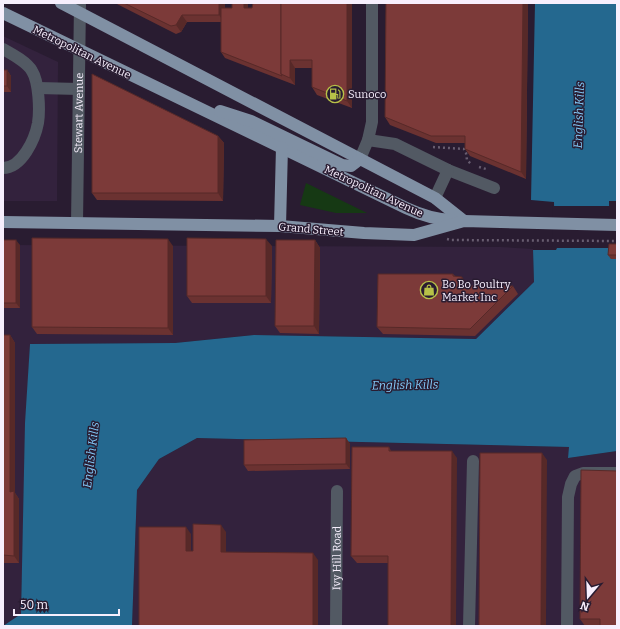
<svg xmlns="http://www.w3.org/2000/svg" width="620" height="629" font-family="Bitter,serif">
<style>
.built{fill:#33223d}
.green{fill:#163914}
.water{fill:#24688f}
.pier{fill:#291c31}
.lines{fill:none;stroke-linecap:round;stroke-linejoin:round}
.path{stroke:#685d70;stroke-width:2.5;stroke-dasharray:2 3;stroke-linecap:butt}
.minor{stroke:#525963;stroke-width:12}
.major{stroke:#8090a4;stroke-width:12}
.wall{fill:#6b3231}
.shaded-wall{fill:#572928}
.building{fill:#7c3a39;stroke:#572928}
.labels{text-anchor:middle;stroke-width:3;stroke-linejoin:round;paint-order:stroke}
.street-label{font-size:11px;fill:#f7effd;stroke:#291c31}
.poi-label{font-size:11px;fill:#f7effd;stroke:#291c31;text-anchor:start}
.water-label{font-size:12px;font-style:italic;fill:#83caf9;stroke:#291c31}
</style>
<rect width="100%" height="100%" fill="#291c31"/>
<!-- built -->
<g class="built">
<polygon points="3,36 58,62 57,201 3,201"/>
<polygon points="3,245 500,247 533,249 534,282 476,339 254,335 175,343 30,344 25,447 21,615 3,626"/>
<polygon points="197,438 570,447 568,458 617,451 617,626 132,626 137,490 159,459"/>
</g>
<!-- green -->
<polygon class="green" points="306,183 367,213 336,213 300,205"/>
<!-- water -->
<polygon class="water" points="535,3 617,3 617,201 609,201 610,258 617,259 617,451 568,458 569,447 197,438 159,459 137,490 132,626 3,626 21,614 25,423 30,344 175,343 254,335 476,339 534,282 533,249 555,248 554,202 531,200"/>
<!-- pier -->
<polygon class="pier" points="552,204 554,204 554,206 611,206 611,248 557,248 556,250 533,250 533,247 553,246"/>
<g class="lines">
<!-- path -->
<g class="path">
<polyline points="433,147 464,149 466,153 467,160 471,164"/>
<polyline points="479,167 486,169"/>
<polyline points="447,239 451,240 617,241"/>
</g>
<!-- minor -->
<g class="minor">
<path d="M3 49C12 54 27 62 32 71 39 82 40 110 38 123 35 139 22 168 3 168"/>
<polyline points="38,88 79,89"/>
<polyline points="368,140 395,144 448,170 494,188"/>
<polyline points="360,159 368,140 372,122 372,3"/>
<polyline points="435,198 448,170"/>
<path id="s1" d="M77 223 80 3"/>
<path id="s2" d="M336 626 337 491"/>
<polyline points="469,626 473,461"/>
<polyline points="567,626 568,497 571,484 575,476 583,473 617,473"/>
</g>
<!-- major -->
<g class="major">
<polyline points="61,3 435,198 464,221"/>
<path d="M3 13 406 208C421 215 436 220 453 220"/>
<polyline points="220,111 251,121 342,165 351,166 360,159"/>
<polyline points="3,222 280,226 364,233 414,235 464,221 617,225"/>
<polyline points="280,226 282,147"/>
</g>
</g>
<!-- wall -->
<g class="wall">
<polygon points="115,3 225,3 225,8 232,8 248,3 248,8 352,3 352,108 317,95 312,87 312,68 295,68 295,85 225,58 221,52 221,22 187,22 181,32 176,34"/>
<polygon points="386,3 528,3 526,179 470,156 465,149 465,143 436,143 390,125 385,117"/>
<polygon points="3,70 7,70 11,76 11,92 3,92"/>
<polygon points="218,136 224,143 223,201 97,200 92,193"/>
<polygon points="3,240 20,245 20,308 3,308"/>
<polygon points="315,240 320,248 319,334 280,333 275,326"/>
<polygon points="617,244 617,259 611,259 608,255"/>
<polygon points="173,246 173,335 37,334 32,327"/>
<polygon points="272,246 271,303 192,303 187,296"/>
<polygon points="453,274 455,276 467,284 467,286 513,286 518,294 475,336 383,334 377,327"/>
<polygon points="3,335 10,335 15,343 15,493 19,499 19,563 3,563"/>
<polygon points="346,438 350,444 350,469 248,471 244,465"/>
<polygon points="389,447 391,451 457,458 388,563 357,563 351,556"/>
<polygon points="617,471 617,626 585,626 580,619"/>
</g>
<!-- shaded-wall -->
<g class="shaded-wall">
<polygon points="219,3 225,3 224,22 219,15"/>
<polygon points="244,3 248,3 248,14 244,8"/>
<polygon points="347,3 352,3 352,108 347,101"/>
<polygon points="523,3 528,3 526,179 521,172"/>
<polygon points="182,15 187,22 181,32 176,25"/>
<polygon points="290,60 295,68 295,85 290,78"/>
<polygon points="7,70 11,76 11,92 7,86"/>
<polygon points="218,136 224,143 223,201 218,193"/>
<polygon points="168,239 173,246 173,335 168,328"/>
<polygon points="266,239 272,246 271,303 266,296"/>
<polygon points="16,240 20,245 20,308 16,303"/>
<polygon points="315,240 320,248 319,334 314,326"/>
<polygon points="462,277 467,284 467,293 462,286"/>
<polygon points="10,335 15,343 15,493 19,499 19,563 14,556 10,492"/>
<polygon points="346,438 350,444 350,469 346,464"/>
<polygon points="452,451 457,458 456,626 451,626"/>
<polygon points="542,453 547,460 546,626 541,626"/>
<polygon points="221,525 226,532 226,559 221,552"/>
<polygon points="186,527 191,534 191,558 186,551"/>
<polygon points="313,553 318,560 318,626 313,626"/>
</g>
<!-- building -->
<g class="building">
<polygon points="124,3 219,3 219,15 182,15 176,25 171,26"/>
<polygon points="232,3 244,3 244,8 252,8 253,3 281,3 281,74 282,76 221,52 221,8 232,8"/>
<polygon points="281,3 347,3 347,101 312,87 312,60 290,60 290,78 281,74"/>
<polygon points="386,3 523,3 521,172 465,149 465,136 431,136 385,117"/>
<rect x="3" y="70" width="4" height="16"/>
<polygon points="92,74 218,136 218,193 92,193"/>
<polygon points="32,238 168,239 168,328 32,327"/>
<polygon points="187,238 266,239 266,296 187,296"/>
<rect x="3" y="240" width="13" height="63"/>
<polygon points="276,240 315,240 314,326 275,326"/>
<polygon points="609,244 617,244 617,255 608,255"/>
<polygon points="378,274 453,274 453,276 462,277 462,286 513,286 470,329 377,327"/>
<polygon points="3,335 10,335 10,492 14,491 14,556 3,555"/>
<polygon points="346,438 346,464 244,465 244,440"/>
<polygon points="352,447 389,447 389,451 452,451 451,626 388,626 388,556 351,556"/>
<polygon points="480,453 542,453 541,626 479,626"/>
<polygon points="581,470 617,471 617,626 600,626 600,619 580,619"/>
<polygon points="193,524 221,525 221,552 313,553 313,626 139,626 139,527 186,527 186,551 193,551"/>
</g>
<!-- icons -->
<defs>
<symbol id="fuel-ring" viewBox="-11 -11 22 22"><circle r="9.5" fill="#291c31" stroke="#b7c148" stroke-width="1.5"/><path d="M-5.5-6h7V0h2V4h1.3V-2.5L3-4.5l.8-.8L6-3V5H2.5V1h-1V6h-7ZM-4.2-4.7v3.2H.2V-4.7Z" fill="#b7c148"/></symbol>
<symbol id="shop-ring" viewBox="-11 -11 22 22"><circle r="9.5" fill="#291c31" stroke="#b7c148" stroke-width="1.5"/><path d="M-5-2.5h2.3a2.7 3.5 0 0 1 5.4 0H5L5.5 6h-11ZM-1.5-2.5h3a1.5 2.3 0 0 0-3 0Z" fill="#b7c148"/></symbol>
</defs>
<g fill-rule="evenodd">
<use href="#fuel-ring" x="325" y="84" width="20" height="20"/>
<use href="#shop-ring" x="419" y="280" width="20" height="20"/>
</g>
<g class="labels">
<!-- street labels -->
<g class="street-label">
<text transform="translate(82 52) rotate(26)" y="4">Metropolitan Avenue</text>
<text dy="4" stroke="none"><textPath href="#s1" startOffset="110">Stewart Avenue</textPath></text>
<text transform="translate(374 191) rotate(25)" y="4">Metropolitan Avenue</text>
<text transform="translate(311 229) rotate(5)" y="4">Grand Street</text>
<text dy="4" stroke="none"><textPath href="#s2" startOffset="68">Ivy Hill Road</textPath></text>
</g>
<!-- poi labels -->
<g class="poi-label">
<text x="348" y="98">Sunoco</text>
<text x="442" y="288">Bo Bo Poultry<tspan x="442" dy="13">Market Inc</tspan></text>
</g>
<!-- water labels -->
<g class="water-label">
<text transform="translate(579 115) rotate(-88)" y="4">English Kills</text>
<text transform="translate(405 385) rotate(-1)" y="4">English Kills</text>
<text transform="translate(91 455) rotate(-83)" y="4">English Kills</text>
</g>
</g>
<!-- border -->
<rect width="620" height="629" fill="none" stroke="#f7effd" stroke-width="8"/>
<!-- north arrow -->
<g transform="translate(588 597) rotate(199)" stroke="#291c31" stroke-width="3" paint-order="stroke">
<path d="M0-3L7 15L0 10L-7 15Z" fill="#f7effd"/>
<text y="-6" font-size="11" font-weight="bold" text-anchor="middle" fill="#f7effd">N</text>
</g>
<!-- scale -->
<path d="M14 609v6h105v-6" fill="none" stroke="#f7effd" stroke-width="2"/>
<text x="20" y="609" font-size="12" fill="#f7effd" stroke="#291c31" stroke-width="3" paint-order="stroke">50 m</text>
</svg>
